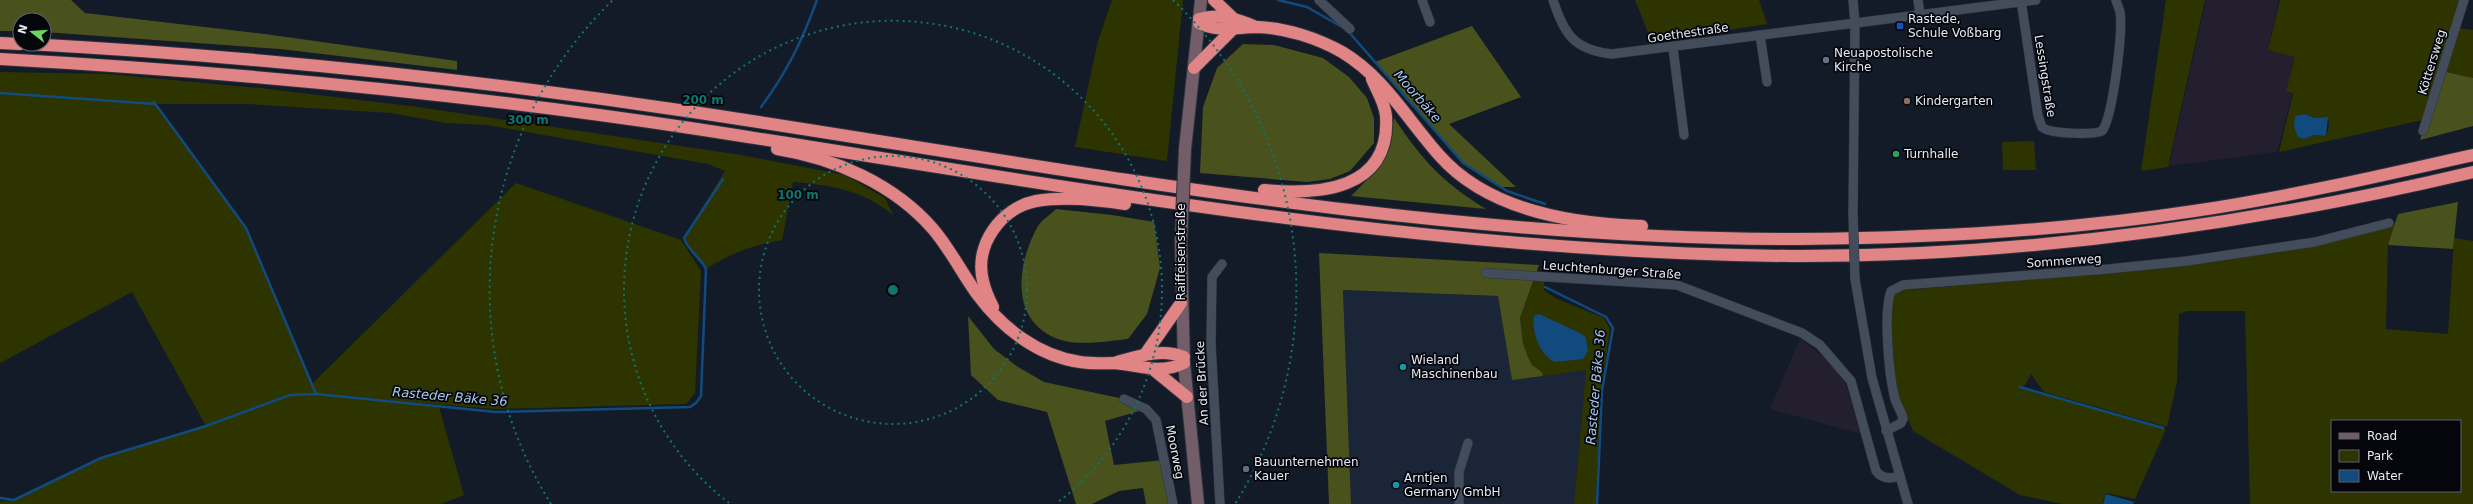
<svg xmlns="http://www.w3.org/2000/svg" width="2473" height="504" font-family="'DejaVu Sans',sans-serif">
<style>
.commercial{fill:#241f2e}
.built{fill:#1a2537}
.green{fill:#2e3400;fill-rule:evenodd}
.forest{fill:#49511c}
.water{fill:#114b7d}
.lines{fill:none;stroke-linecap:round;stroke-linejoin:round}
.stream{stroke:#114b7d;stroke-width:2.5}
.minor-casing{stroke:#2f343e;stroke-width:10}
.secondary-casing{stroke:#2f343e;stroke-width:14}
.motorway-casing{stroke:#2f343e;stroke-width:14}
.minor{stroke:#434c5b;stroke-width:9}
.secondary{stroke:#725d68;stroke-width:12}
.motorway{stroke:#e08485;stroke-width:12}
.minor-bridge-casing{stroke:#2f343e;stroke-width:10;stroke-linecap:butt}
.secondary-bridge-casing{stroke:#2f343e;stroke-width:14;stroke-linecap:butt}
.minor-bridge{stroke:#434c5b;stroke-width:9}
.secondary-bridge{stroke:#725d68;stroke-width:12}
.ring{fill:none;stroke:#0f766e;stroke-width:2;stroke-dasharray:2 4}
.transit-dot{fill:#1a4fb4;stroke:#04060b;stroke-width:1.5}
.worship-dot{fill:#6b7280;stroke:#04060b;stroke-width:1.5}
.education-dot{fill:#8d6e63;stroke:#04060b;stroke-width:1.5}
.leisure-dot{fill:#2e9e5b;stroke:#04060b;stroke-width:1.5}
.culture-dot{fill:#0f9aa8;stroke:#04060b;stroke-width:1.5}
.service-dot{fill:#5c6f8a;stroke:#04060b;stroke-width:1.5}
.labels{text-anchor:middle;stroke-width:3.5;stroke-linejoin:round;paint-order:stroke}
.poi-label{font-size:12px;fill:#e5eaf4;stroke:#04060b;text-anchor:start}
.street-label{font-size:12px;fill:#e5eaf4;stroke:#04060b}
.water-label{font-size:13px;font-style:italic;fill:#a6c9ec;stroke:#04060b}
.centre{fill:#0f766e;stroke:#04060b;stroke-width:2}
.ring-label{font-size:12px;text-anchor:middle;font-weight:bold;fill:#0f766e;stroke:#04060b;stroke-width:3.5;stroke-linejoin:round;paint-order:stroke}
</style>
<rect width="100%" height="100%" fill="#141b28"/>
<!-- commercial -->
<g class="commercial">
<polygon points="2206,0 2279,0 2268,49 2295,57 2286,91 2292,95 2277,152 2169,166"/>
<polygon points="1800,339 1825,358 1844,379 1861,434 1770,409"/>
</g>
<!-- built -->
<polygon class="built" points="1343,290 1498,296 1512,380 1586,370 1574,504 1351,504"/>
<!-- green -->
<g class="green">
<polygon points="1112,0 1183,0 1167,161 1075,147 1098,41"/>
<polygon points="1635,0 1759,0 1767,24 1652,42"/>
<polygon points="2166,0 2205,0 2168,167 2141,171"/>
<path d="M2280 0H2464L2455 28 2473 30V78L2442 71 2427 119 2279 152 2293 94 2286 91 2295 57 2268 50ZM2305 114 2314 118 2328 117 2329 126 2326 136 2313 135 2304 139C2293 134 2295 126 2295 116Z"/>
<path d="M0 72 108 74 260 88 418 107 741 155 845 175 885 198 893 215C863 190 831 185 793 182L782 240C753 245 731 253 706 269 700 257 688 251 684 238L725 171 708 164 487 125 446 123 391 113 248 104H156L246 228 312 384 516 183 681 240 701 271 695 393 686 404 494 409 348 397 439 407 464 495 441 504H0V501L14 500 101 458 206 426 132 292 0 363Z"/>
<polygon points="2034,141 2036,170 2003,170 2002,142"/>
<path d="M2395 225 2388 245 2386 329 2448 334 2454 238 2473 241V504H2250L2245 311H2187L2179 314 2177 381 2167 427 2044 392 2031 374 2025 385 2020 388 2166 429 2135 499 2106 493 2102 504H2063L2020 495 1913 431 1907 416 1897 400 1889 304 1897 291 2055 277 2315 244ZM2332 421H2460V491H2332Z"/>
<polygon points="1534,280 1544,281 1544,290 1555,298 1604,318 1610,329 1601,390 1596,504 1574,504 1586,370 1543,376 1542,372 1532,365 1528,357 1523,343 1520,318"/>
</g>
<!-- forest -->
<g class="forest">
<polygon points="0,0 71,0 85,13 265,34 457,61 457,70 280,49 44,32 44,20 20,20 20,31 0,31"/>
<polygon points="1472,26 1521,97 1449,124 1516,187 1500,187 1463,163 1375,62"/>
<polygon points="1243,44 1274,45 1323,58 1349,77 1367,98 1374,118 1374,143 1350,171 1330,179 1307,182 1200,173 1203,107 1217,68"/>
<polygon points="2442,71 2473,78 2473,126 2420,140"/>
<path d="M1394 118C1423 161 1442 182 1486 209L1351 196C1377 171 1389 154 1394 118Z"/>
<polygon points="2458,202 2453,249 2388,245 2398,214"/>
<path d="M1056 209 1112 215 1154 222 1160 268 1147 314 1128 339C1109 341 1079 346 1061 340 1009 323 1016 265 1038 226 1042 220 1051 214 1056 209Z"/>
<polygon points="1319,253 1539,265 1520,318 1523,343 1528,357 1532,365 1542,372 1543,376 1512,380 1498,296 1343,290 1351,504 1329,504"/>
<polygon points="968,316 994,349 1018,367 1044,382 1124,399 1146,409 1105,421 1114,465 1164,460 1173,504 1146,504 1143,488 1119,491 1092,504 1076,504 1047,412 998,400 971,375"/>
</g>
<!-- water -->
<g class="water">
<polygon points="2305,114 2314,118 2328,117 2326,136 2314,135 2304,139 2298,137 2294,127 2295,116"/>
<path d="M1539 314 1582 334 1586 338 1588 351 1583 359 1555 362C1540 356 1531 331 1534 316Z"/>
<polygon points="2106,494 2134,502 2133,504 2103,504"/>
</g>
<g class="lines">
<!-- stream -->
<g class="stream">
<polyline points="1278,0 1307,7 1342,27"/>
<polyline points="1348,31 1463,163 1507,191 1545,204"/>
<polyline points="0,93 155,104"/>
<polyline points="154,102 246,228 316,394"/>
<path d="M761 107C787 72 802 41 817 0"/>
<polyline points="1545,287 1606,317 1613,328 1602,390 1597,504"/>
<polyline points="2020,387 2163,428"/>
<path d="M0 498 14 500 101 458 206 426 290 395 316 394 496 412 690 407 696 403 701 396 706 269C700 257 688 251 684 238L723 179"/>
</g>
<defs>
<g id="minor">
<polyline points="1319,0 1350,29"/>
<polyline points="1422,0 1430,22"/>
<path d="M1553 0C1564 34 1574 50 1612 54L2036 0"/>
<polyline points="1853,0 1855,23 1853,214"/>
<polyline points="1918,0 1920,15"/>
<path d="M2021 0 2038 116 2042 127C2049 134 2093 135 2102 131 2113 117 2123 31 2120 12 2119 8 2117 4 2116 0"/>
<polyline points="1760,35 1767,82"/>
<polyline points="1673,48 1684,135"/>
<polyline points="2423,131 2464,0"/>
<path d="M1486 273 1677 285 1802 333 1820 345 1851 381 1876 471C1882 479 1891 479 1900 476"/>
<polyline points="1855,279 1872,378 1908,504"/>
<polyline points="1124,399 1146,409 1156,420 1173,504"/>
<path d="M1886 431 1901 423 1903 419C1902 412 1897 406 1895 399 1889 376 1883 312 1891 291L1903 285 2108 269 2187 261 2315 242 2389 223"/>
<polyline points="1220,504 1211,344 1212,277 1222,264"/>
<polyline points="1459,504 1459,472 1468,443"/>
</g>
<g id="secondary">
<polyline points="1185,149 1201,0"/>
<polyline points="1181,241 1184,363 1198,504"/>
</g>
<g id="motorway">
<polyline points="1214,0 1233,18"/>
<path d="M1199 19C1220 13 1237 19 1256 27"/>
<path d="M1199 23C1219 33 1237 27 1258 27 1286 28 1317 38 1342 52 1384 77 1407 119 1439 155 1488 211 1572 224 1642 226"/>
<polyline points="0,43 20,44"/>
<path d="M28 44C251 56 472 79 693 112 1059 167 1427 240 1799 239 1931 238 2063 231 2194 211 2288 197 2380 176 2473 155"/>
<path d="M0 59C234 72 466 94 697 129 1060 185 1423 253 1791 256 2023 257 2248 225 2473 172"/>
<polyline points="1194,68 1232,30"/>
<path d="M777 149C834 158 894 184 933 229 950 249 962 273 977 294 1002 328 1038 356 1080 362 1092 364 1102 363 1114 363 1139 365 1160 375 1184 363"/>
<path d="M1264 190C1318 195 1391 191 1386 116 1385 103 1377 91 1372 79"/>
<path d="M993 307C989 299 985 290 983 281 974 245 1001 208 1036 201 1065 196 1096 200 1125 204"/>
<polyline points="1146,353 1181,303"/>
<path d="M1117 362C1139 356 1162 348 1184 357"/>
<polyline points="1154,370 1187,397"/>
</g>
</defs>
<!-- minor casing -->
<use href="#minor" class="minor-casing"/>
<!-- secondary casing -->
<use href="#secondary" class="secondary-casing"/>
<!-- motorway casing -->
<use href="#motorway" class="motorway-casing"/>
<!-- minor -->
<use href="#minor" class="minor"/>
<!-- secondary -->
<use href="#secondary" class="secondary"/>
<!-- motorway -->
<use href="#motorway" class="motorway"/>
<defs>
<polyline id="minor-bridge" points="1853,214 1855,279"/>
<polyline id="secondary-bridge" points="1181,241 1185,149"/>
</defs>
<!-- minor-bridge casing -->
<use href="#minor-bridge" class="minor-bridge-casing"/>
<!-- secondary-bridge casing -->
<use href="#secondary-bridge" class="secondary-bridge-casing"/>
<!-- minor-bridge -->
<use href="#minor-bridge" class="minor-bridge"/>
<!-- secondary-bridge -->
<use href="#secondary-bridge" class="secondary-bridge"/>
</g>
<!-- distance rings -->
<g class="ring">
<circle cx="893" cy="290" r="134"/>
<path d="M729 503A269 269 0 1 1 1057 503"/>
<path d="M551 504A403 403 0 0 1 613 0M1173 0A403 403 0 0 1 1235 504"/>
</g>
<!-- markers -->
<rect class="transit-dot" x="1896" y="22" width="8" height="8" rx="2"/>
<circle class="worship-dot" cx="1826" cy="60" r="4"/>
<circle class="education-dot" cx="1907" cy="101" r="4"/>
<circle class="leisure-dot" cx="1896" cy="154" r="4"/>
<g class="culture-dot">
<circle cx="1403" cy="367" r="4"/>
<circle cx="1396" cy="485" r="4"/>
</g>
<circle class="service-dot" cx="1246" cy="469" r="4"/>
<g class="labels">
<!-- poi labels -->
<g class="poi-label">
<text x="1908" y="23">Rastede,<tspan x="1908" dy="14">Schule Voßbarg</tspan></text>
<text x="1834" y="57">Neuapostolische<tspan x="1834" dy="14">Kirche</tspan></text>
<text x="1915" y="105">Kindergarten</text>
<text x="1904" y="158">Turnhalle</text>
<text x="1411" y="364">Wieland<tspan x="1411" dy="14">Maschinenbau</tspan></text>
<text x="1254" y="466">Bauunternehmen<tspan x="1254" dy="14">Kauer</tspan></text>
<text x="1404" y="482">Arntjen<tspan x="1404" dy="14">Germany GmbH</tspan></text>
</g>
<!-- street labels -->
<g class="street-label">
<text transform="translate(1688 33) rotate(-8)" y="4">Goethestraße</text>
<text transform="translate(2432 62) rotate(-73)" y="4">Köttersweg</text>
<text transform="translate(2045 76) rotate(81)" y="4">Lessingstraße</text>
<text transform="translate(1181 252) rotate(-90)" y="4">Raiffeisenstraße</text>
<text transform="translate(2064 261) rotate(-4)" y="4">Sommerweg</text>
<text transform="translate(1612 270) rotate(4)" y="4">Leuchtenburger Straße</text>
<text transform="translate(1202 383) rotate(-93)" y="4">An der Brücke</text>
<text transform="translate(1175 452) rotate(79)" y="4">Moorweg</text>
</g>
<!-- water labels -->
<g class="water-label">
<text transform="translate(1418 96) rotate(49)" y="5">Moorbäke</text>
<text transform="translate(1595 387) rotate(-85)" y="5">Rasteder Bäke 36</text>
<text transform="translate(450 396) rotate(5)" y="5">Rasteder Bäke 36</text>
</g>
</g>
<circle cx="893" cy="290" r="6" class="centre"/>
<g class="ring-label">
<text x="703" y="104">200 m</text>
<text x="528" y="124">300 m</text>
<text x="798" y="199">100 m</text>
</g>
<!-- legend -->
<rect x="2331" y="420" width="130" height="72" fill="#04060b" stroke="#5e6168"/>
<rect x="2339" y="433" width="20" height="6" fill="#725d68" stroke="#5e6168"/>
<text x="2367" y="440" font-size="12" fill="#e5eaf4">Road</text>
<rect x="2339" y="450" width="20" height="12" fill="#2e3400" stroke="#5e6168"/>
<text x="2367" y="460" font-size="12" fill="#e5eaf4">Park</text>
<rect x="2339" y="470" width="20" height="12" fill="#114b7d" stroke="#5e6168"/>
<text x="2367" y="480" font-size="12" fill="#e5eaf4">Water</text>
<!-- north arrow -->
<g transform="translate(32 32) rotate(287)"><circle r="19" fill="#04060b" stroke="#5e6168"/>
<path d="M0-3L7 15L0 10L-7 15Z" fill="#6ed360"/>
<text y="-6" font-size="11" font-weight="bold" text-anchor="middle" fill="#e5eaf4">N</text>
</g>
</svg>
